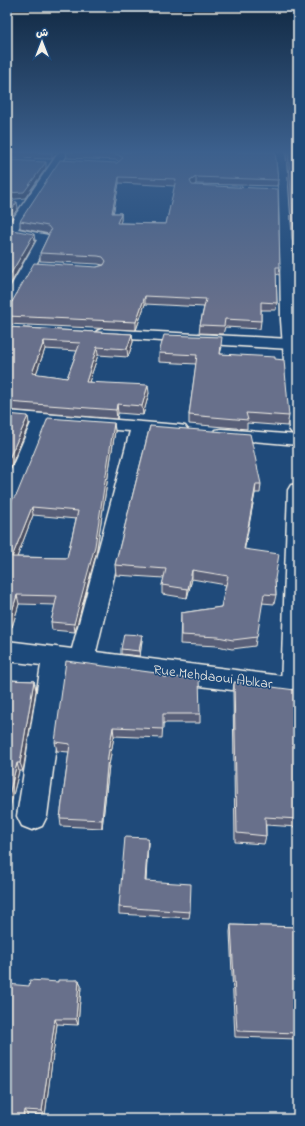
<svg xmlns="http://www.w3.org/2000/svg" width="305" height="1126" font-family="'Indie Flower','Playpen Sans Arabic',sans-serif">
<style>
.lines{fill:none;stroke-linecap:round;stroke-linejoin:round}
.minor-casing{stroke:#f4f1e8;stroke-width:3}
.tertiary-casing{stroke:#f4f1e8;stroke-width:3}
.minor{fill:#1f4a7a;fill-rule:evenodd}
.tertiary{fill:#1f4a7a;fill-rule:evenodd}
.wall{fill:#595f78;stroke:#f4f1e8;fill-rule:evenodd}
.shaded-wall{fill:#484e61;stroke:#f4f1e8}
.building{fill:#676f8b;stroke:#f4f1e8;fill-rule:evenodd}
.labels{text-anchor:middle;stroke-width:3;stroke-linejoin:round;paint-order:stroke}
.street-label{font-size:14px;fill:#f4f1e8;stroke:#1f4a7a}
</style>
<rect width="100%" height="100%" fill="#1f4a7a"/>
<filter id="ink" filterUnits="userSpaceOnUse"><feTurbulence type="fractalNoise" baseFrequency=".025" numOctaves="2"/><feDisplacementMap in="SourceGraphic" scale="8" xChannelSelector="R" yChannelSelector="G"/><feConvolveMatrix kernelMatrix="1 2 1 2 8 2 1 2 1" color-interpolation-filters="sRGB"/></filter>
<g filter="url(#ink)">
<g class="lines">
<defs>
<g id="minor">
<polygon points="59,152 69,152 18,229 48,235 50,238 14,306 12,309 7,310 7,293 37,240 7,235 7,227"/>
<polygon points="102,329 290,339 295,341 298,344 295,347 290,349 97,337 94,334 97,331"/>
<polygon points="7,411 179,425 185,426 188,430 185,434 179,435 148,433 96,652 298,678 298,696 294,698 66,669 47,816 42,826 32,830 22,826 17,816 41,665 7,661 7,641 72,649 130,431 48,425 17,502 14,507 7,509 7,479 31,423 7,421"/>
<polygon points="221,429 298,435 298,445 215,438 212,434 215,430"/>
</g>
<g id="tertiary">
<polygon points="275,152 285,152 289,191 298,345 298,434 292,433 289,429 281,320 279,191"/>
<polygon points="298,484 298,698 285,695 281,687 288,490 291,485"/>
</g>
</defs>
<!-- minor casing -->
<use href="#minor" class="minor-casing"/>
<!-- tertiary casing -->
<use href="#tertiary" class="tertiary-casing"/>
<!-- minor -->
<use href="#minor" class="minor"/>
<!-- tertiary -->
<use href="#tertiary" class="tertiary"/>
</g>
<!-- wall -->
<g class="wall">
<polygon points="7,152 58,152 52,159 7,158"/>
<path d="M66 152H275L278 180 277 186 196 184 194 185 280 267 279 275 276 274 277 303 276 310H261V321L260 329 225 327 223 334 199 333 200 325 204 307 145 304 136 330 7 324V303L12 302 97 267 104 265H103L98 264 40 261V253L49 234 20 228V221L119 162 117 160 67 158ZM119 183 175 186 166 224 120 223 121 220V213H113Z"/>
<polygon points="286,152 298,152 298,276 295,276"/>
<path d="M7 327 132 334 133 342 128 357 98 355 89 382 149 393 143 415 118 413 117 419 7 410ZM45 349 77 351 67 378 36 374Z"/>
<polygon points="222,347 220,354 275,359 289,416 287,426 247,423 247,429 189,424 189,415 196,364 159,362 159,353"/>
<path d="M114 423 115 431 96 554 75 632 52 630 51 622 55 605 19 604 12 627 7 626V512ZM33 515 76 519 67 558 17 557Z"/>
<polygon points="150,426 261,484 260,493 255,493 244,549 275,579 276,595 274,604 262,603 255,646 232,649 217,646 180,644 181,613 221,607 226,585 192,579 187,598 162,594 162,585 164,578 116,575 115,565"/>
<polygon points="142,635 142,640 140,656 121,654 121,649"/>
<polygon points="164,677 200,714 200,723 163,723 162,738 114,736 109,765 102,828 61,826 60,818 69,752 57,751 55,742"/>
<polygon points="7,680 34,681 36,690 23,771 19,771 10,807 7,807"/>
<polygon points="234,682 298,717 298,827 266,825 266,836 264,844 235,842 233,692"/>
<polygon points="148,838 146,882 190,912 189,918 119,914 119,907"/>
<polygon points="231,925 298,927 298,1039 235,1037 230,932"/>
<polygon points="79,980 81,986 78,1025 57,1024 45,1115 27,1114 27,1119 7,1119 29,986 58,982"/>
</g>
<!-- shaded-wall -->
<g class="shaded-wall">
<polygon points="53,152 58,152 52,159 52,153"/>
<polygon points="46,162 46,168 25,198 7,200 7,193"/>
<polygon points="119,177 119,183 112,220 112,213"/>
<polygon points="196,177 196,184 190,188 190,181"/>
<polygon points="17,202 18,208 7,224 7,216"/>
<polygon points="121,213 121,220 118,230 117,223"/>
<polygon points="34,234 35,241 7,290 7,280"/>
<polygon points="145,296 145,304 136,330 136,322"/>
<polygon points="132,334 133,342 128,357 127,349"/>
<polygon points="44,341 45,349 33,382 32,373"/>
<polygon points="97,347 98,355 86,391 86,382"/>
<polygon points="148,385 149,393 143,415 142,406"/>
<polygon points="117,404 118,413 117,419 116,410"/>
<polygon points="28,416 29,424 7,475 7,463"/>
<polygon points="114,423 115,431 96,554 75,632 74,624"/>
<polygon points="256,484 255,493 243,558 244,549"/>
<polygon points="32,507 33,515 14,565 12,557"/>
<polygon points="192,570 192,579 187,598 188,589"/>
<polygon points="17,595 19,604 12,627 10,618"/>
<polygon points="142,635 142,640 140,656 139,651"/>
<polygon points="34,681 36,690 23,771 20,763"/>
<polygon points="113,727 114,736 109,765 102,828 102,820 108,756"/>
<polygon points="17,763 19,771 10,807 8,799"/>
<polygon points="148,838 148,845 145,888 145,881"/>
<polygon points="79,980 81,986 78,1025 76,1019"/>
<polygon points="55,1019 57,1024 45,1115 42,1111"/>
<polygon points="24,1110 27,1114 27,1119 23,1119"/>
</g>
<!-- building -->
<g class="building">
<polygon points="22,152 53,152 52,153"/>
<path d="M76 152H275L278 180 196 177 190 181 192 185 278 189 280 267H276L277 303 261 302V321L225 319 224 326 200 325 206 299 145 296 136 322 7 316V303L12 302 34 263 97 267 104 265 106 261 103 257 98 256 40 253 51 230 48 226 20 221 60 160 117 163 123 158 117 154ZM119 177 176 179 166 224 117 223 121 213H112Z"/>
<polygon points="288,152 298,152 298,268 297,268"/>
<polygon points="7,160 46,162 24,192 7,193"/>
<polygon points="7,200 17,202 7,216"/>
<polygon points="7,229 34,234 7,280"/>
<path d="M7 327 132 334 127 349 97 347 86 382 148 385 142 406 117 404 116 410 7 402ZM44 341 80 343 67 378 32 373Z"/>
<polygon points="164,335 222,337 220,354 275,357 275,359 284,360 289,416 246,413 248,420 189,415 197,355 159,353"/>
<polygon points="7,414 28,416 7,463"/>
<path d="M48 418 114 423 95 546 74 624 51 622 57 596 17 595 10 618H7V512L12 500 17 494ZM32 507 78 511 67 558 12 557Z"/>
<polygon points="150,426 250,434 261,484 256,484 244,549 279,554 275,579 276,595 264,594 257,637 233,640 218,637 181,635 181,613 221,607 228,576 192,570 188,589 162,585 166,569 115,565"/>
<polygon points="124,634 142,635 139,651 121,649"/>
<polygon points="66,661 164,674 164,677 199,678 200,714 163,714 163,729 113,727 108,756 102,820 60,818 70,744 55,742"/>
<polygon points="7,680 34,681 20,763 17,763 8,799 7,799"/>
<polygon points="234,682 295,690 298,717 298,819 265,817 266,836 237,833"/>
<polygon points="125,837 148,838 145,881 191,884 190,912 119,907"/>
<polygon points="231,925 298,927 298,1033 237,1031"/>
<polygon points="30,980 58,982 58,980 79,980 76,1019 55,1019 42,1111 24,1110 23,1119 7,1119 7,984 29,986"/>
</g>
</g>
<!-- sky -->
<linearGradient id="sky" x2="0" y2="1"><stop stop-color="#112943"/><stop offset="0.49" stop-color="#3c608d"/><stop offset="1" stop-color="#3c608d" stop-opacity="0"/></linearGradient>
<rect width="305" height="310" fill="url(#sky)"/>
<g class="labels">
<!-- street labels -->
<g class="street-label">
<text transform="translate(213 676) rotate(7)" y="5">Rue Mehdaoui Ablkar</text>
</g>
</g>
<!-- margin -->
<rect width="305" height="1126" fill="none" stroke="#1f4a7a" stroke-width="24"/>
<rect x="12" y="12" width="281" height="1102" fill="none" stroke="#f4f1e8" stroke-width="1.5" filter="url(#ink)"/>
<!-- north arrow -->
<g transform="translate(42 42)" stroke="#1f4a7a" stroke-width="3" paint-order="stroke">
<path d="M0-3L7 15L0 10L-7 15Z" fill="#f4f1e8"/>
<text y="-6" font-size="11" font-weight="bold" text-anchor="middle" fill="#f4f1e8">ش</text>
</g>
</svg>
